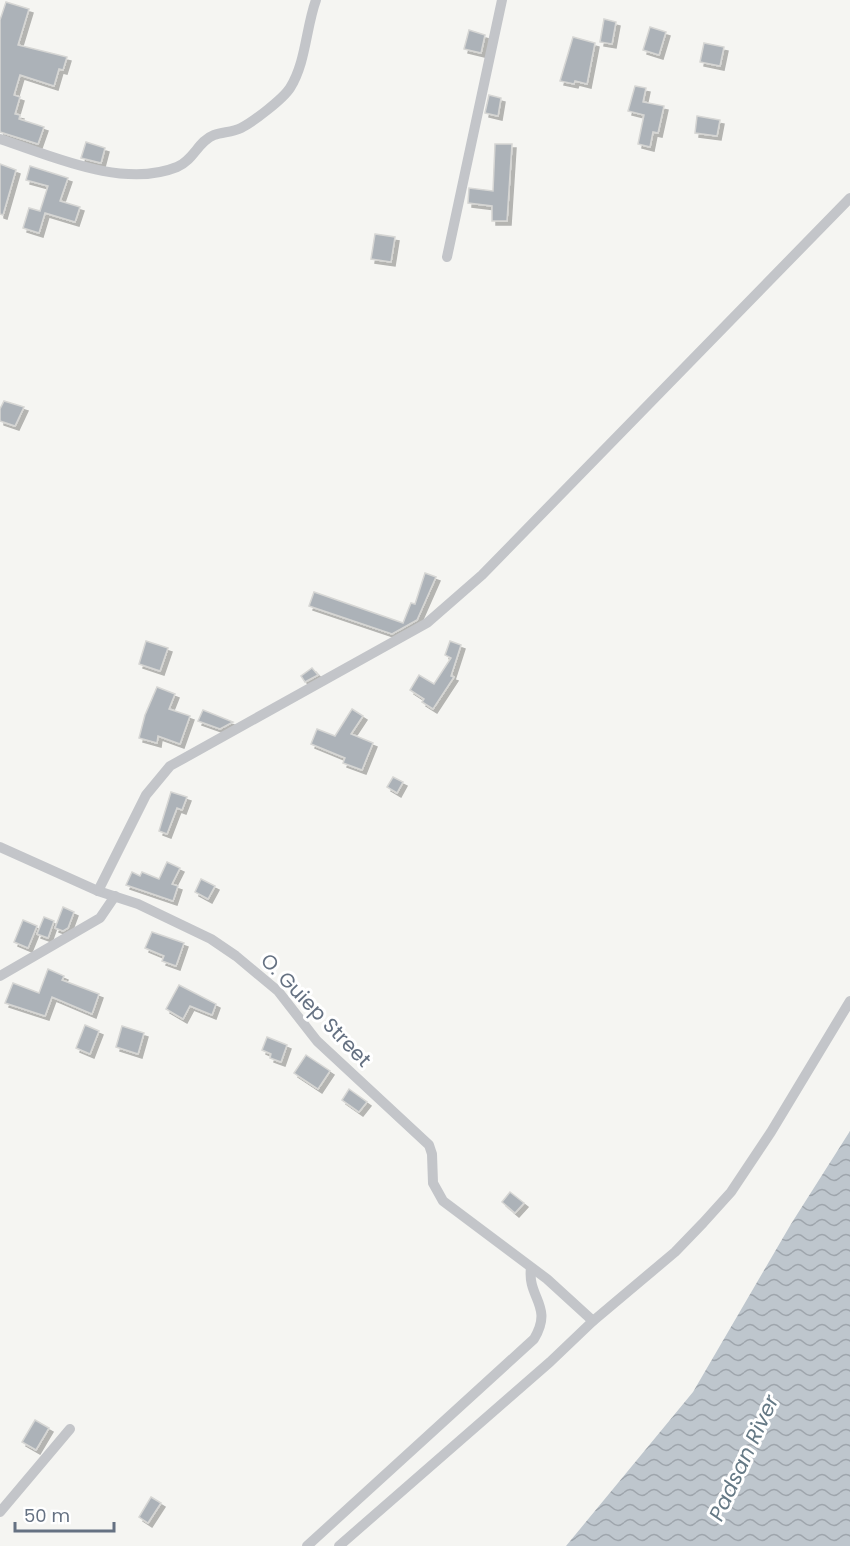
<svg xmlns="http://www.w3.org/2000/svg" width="850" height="1546" font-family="Poppins,sans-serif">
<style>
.water{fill:url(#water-waves)}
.building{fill:#acb2b8;stroke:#d6d6d4;stroke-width:1.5;filter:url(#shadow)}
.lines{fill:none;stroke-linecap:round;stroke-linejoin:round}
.minor{stroke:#c3c5c9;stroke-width:10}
.labels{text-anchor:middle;stroke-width:6;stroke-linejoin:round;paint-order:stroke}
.street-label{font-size:20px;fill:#657182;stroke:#fff}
.water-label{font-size:21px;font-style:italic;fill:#657985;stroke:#fff}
</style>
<defs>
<pattern id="water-waves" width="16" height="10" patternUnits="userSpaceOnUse" patternTransform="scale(1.5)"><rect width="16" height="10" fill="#bec6cd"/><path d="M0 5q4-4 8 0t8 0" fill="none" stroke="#9ea5ac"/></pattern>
<filter id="shadow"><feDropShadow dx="4" dy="4" stdDeviation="0" flood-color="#0004"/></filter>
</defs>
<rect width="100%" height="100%" fill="#f5f5f2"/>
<!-- water -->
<polygon class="water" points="850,1131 850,1546 566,1546 693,1392 791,1224"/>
<!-- building -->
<g class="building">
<polygon points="6,2 29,9 18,45 67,57 63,70 59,69 54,86 20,75 14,95 20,97 15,114 20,115 19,119 44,127 38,144 0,132 0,20"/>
<polygon points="604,19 616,22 612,44 600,42"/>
<polygon points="650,27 666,32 659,55 643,50"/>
<polygon points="469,30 485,35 481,53 464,49"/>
<polygon points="573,37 595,43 587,84 575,81 574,84 560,81"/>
<polygon points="704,43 724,47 720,66 700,62"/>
<polygon points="635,86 646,88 643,102 664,106 658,133 653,132 650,147 638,144 644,115 628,111"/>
<polygon points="489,95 501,98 498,116 485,113"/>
<polygon points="697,116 720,120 717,136 695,133"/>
<polygon points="86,142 105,148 101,163 81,158"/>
<polygon points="495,144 512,144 507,221 492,221 492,206 468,203 469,188 493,191"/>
<polygon points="0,164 16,170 3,215 0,214"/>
<polygon points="30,166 68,178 60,201 80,207 75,222 45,213 39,233 23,228 29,208 40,211 48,186 26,180"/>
<polygon points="375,234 395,237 391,262 371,259"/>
<polygon points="4,401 24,407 15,426 0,421 0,409"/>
<polygon points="425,573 436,577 417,620 392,634 309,606 314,592 403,623 411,603 415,604"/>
<polygon points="146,641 168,648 160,671 139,664"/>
<polygon points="450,641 461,645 451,676 454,677 433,709 422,702 424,699 410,690 419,675 434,684 451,658 445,655"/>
<polygon points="312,668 318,675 305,682 301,676"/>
<polygon points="157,687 175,694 169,709 190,716 180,744 158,736 157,743 139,738 145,715"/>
<polygon points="352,709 363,716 351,734 373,743 362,770 343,763 345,758 311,744 317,729 335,736"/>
<polygon points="203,710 233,722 220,729 198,721"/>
<polygon points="393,777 403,782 397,793 387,787"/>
<polygon points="171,792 187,797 182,810 177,808 167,834 159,831"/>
<polygon points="167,862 180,868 172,884 178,886 173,901 126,885 132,872 140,876 142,872 159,879"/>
<polygon points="201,879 215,886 208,899 195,892"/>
<polygon points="63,907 74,912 68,928 63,931 55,928"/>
<polygon points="44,917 54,921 48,938 37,934"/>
<polygon points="23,920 37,926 28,948 14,942"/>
<polygon points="152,932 184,943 176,966 162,961 164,956 145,948"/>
<polygon points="48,969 64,976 62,980 99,994 92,1014 52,997 45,1016 5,1003 13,983 39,993"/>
<polygon points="179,985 216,1004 212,1015 190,1006 183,1019 166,1009"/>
<polygon points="85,1025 99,1031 90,1054 76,1048"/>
<polygon points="122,1026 144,1033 138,1054 116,1047"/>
<polygon points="267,1037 287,1045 281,1062 270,1058 271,1054 262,1050"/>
<polygon points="306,1055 330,1071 318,1089 294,1073"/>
<polygon points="349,1089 367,1102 359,1112 342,1100"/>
<polygon points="510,1192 524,1203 515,1213 502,1202"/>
<polygon points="35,1420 49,1428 36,1450 22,1442"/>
<polygon points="151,1497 161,1503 148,1523 139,1517"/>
</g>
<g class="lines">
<!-- minor -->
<g class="minor">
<path d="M0 139C52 156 123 189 177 167 194 160 198 141 214 135 223 132 233 132 241 128 253 122 283 99 290 88 306 63 306 27 316 0"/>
<polyline points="447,257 502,0"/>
<polyline points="0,847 98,891 138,904 211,939 236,956 278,991 317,1041 429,1145 432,1154 433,1183 443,1201 547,1279 593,1321"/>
<polyline points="98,891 146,795 170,766 427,623 482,575 850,198"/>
<polyline points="0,976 100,918 115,896"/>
<polyline points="0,1512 70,1429"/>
<path d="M307 1546 534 1339C554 1306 527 1298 531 1268"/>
<polyline points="339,1546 550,1362 593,1321 675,1252 703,1223 731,1192 771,1132 850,1001"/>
</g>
</g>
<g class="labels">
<!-- street labels -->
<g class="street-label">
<text transform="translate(316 1010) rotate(46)" y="7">O. Guiep Street</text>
</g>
<!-- water labels -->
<g class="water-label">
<text transform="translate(744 1458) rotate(-65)" y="7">Padsan River</text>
</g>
</g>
<!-- scale -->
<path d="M15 1522v9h99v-9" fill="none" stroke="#657182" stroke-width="3"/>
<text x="24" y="1522" font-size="18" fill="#657182" stroke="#ffffff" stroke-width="4.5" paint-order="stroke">50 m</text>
</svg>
